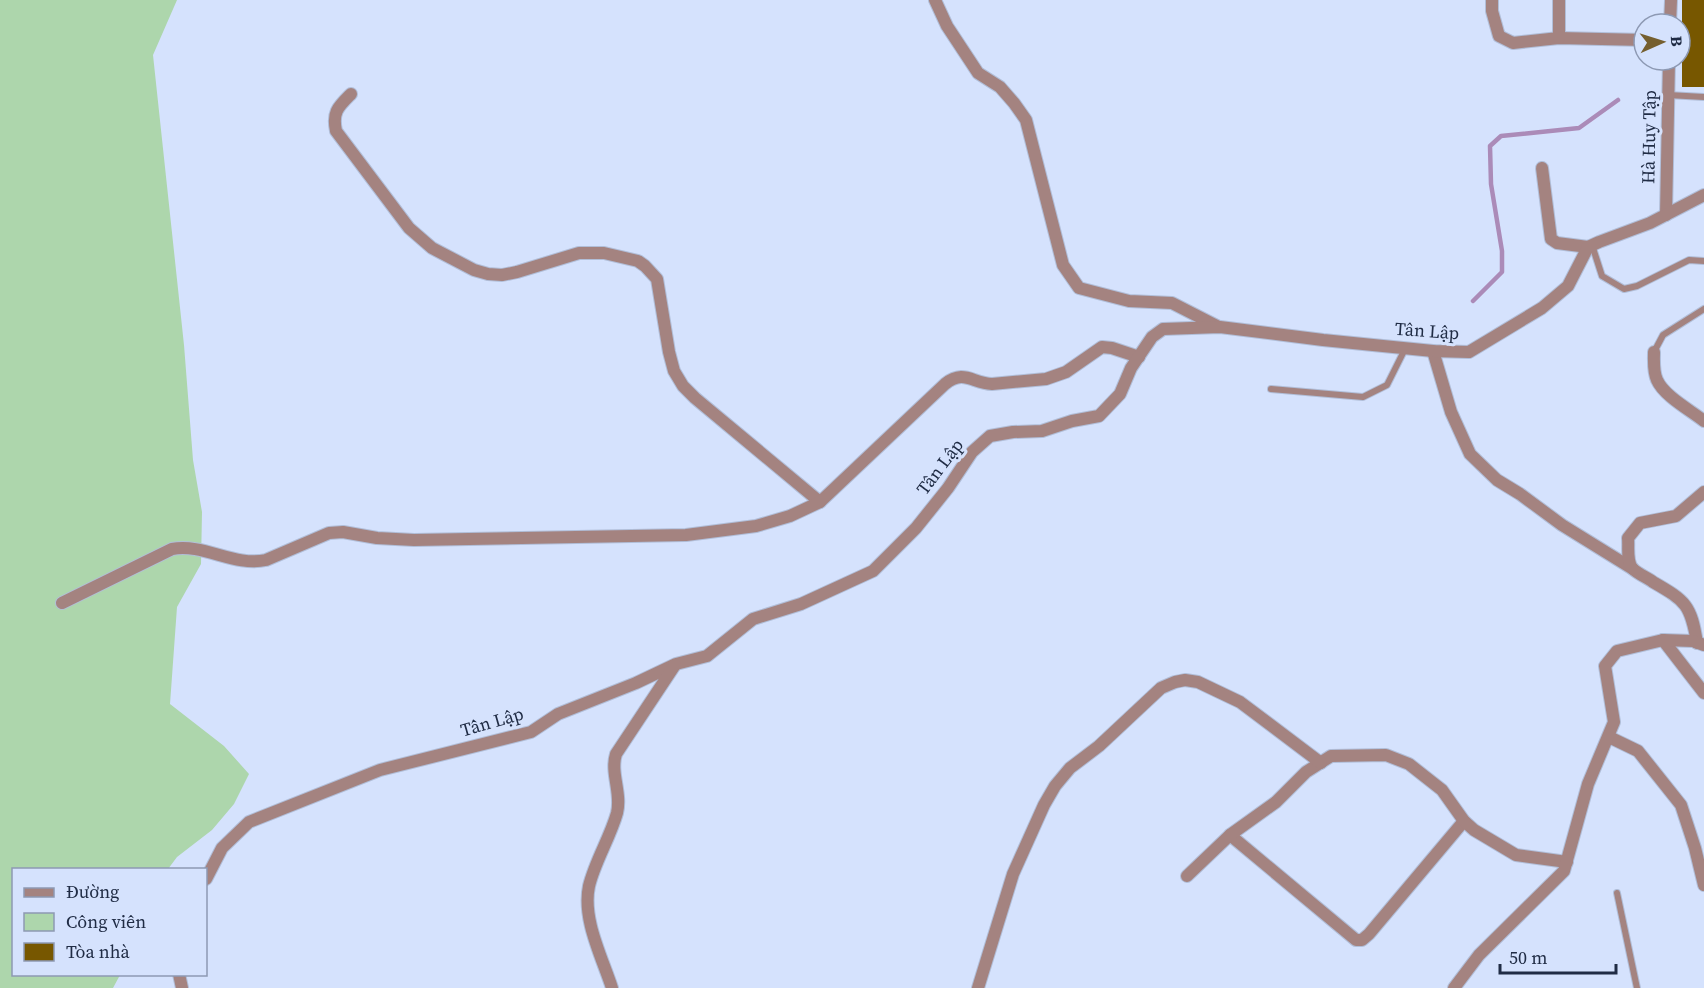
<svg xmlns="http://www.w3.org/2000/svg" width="1704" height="988" font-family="'Source Serif 4',serif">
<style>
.green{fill:#add6ac}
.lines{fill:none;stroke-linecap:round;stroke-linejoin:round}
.stream{stroke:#ab8bb8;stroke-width:4.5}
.building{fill:#775700}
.lane-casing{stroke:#b1bed8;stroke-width:8}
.street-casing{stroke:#b1bed8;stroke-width:14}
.lane{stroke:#a48380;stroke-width:6}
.street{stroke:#a48380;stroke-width:12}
.labels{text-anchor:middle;stroke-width:6;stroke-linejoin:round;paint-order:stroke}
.street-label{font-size:18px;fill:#202c45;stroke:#d5e2fd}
</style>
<rect width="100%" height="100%" fill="#d5e2fd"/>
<!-- green -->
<polygon class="green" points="0,0 177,0 153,55 184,345 193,460 202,512 201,564 177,607 170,704 224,746 249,774 234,804 212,830 177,857 168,869 14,870 14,974 120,975 113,988 0,988"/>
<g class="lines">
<!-- stream -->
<polyline class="stream" points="1473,301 1502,272 1502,251 1491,184 1490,146 1501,136 1579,128 1618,100"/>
</g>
<!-- building -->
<rect class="building" x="1682" y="0" width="22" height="87"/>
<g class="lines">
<defs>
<g id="lane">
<polyline points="1668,95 1704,97"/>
<polyline points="1592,245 1602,276 1624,289 1637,286 1689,260 1704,261"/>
<polyline points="1654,352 1663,335 1704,309"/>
<polyline points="1271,389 1363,397 1387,385 1405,349"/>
<polyline points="1617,893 1637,988"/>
</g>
<g id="street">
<polyline points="935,0 947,26 978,73 1000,87 1014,103 1026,120 1063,265 1079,288 1129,301 1172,303 1217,326"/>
<polyline points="1492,0 1492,11 1499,36 1513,43 1559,38 1644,40"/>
<polyline points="1670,24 1671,0"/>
<polyline points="1559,38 1559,0"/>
<path d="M351 94C338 107 332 112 336 131L409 228 432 248 474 270 488 274 502 275 517 272 579 253H604L638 261 645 266 657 279 669 352 674 371 683 386 695 398 820 502"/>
<polyline points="1542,168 1551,239 1557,243 1588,247"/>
<polyline points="1666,215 1669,60"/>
<polyline points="1433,351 1451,412 1470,454 1497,480 1520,494 1562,525 1633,569"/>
<path d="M1654 352C1654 361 1653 372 1657 380 1664 396 1690 410 1704 421"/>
<path d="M62 603 172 549C204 543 234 567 266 560L329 533 343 532 377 538 414 540 686 535 756 526 790 516 820 502 945 384C964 369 972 383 992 384L1046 379 1066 372 1102 347 1112 348 1139 357"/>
<polyline points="1663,640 1704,693"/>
<path d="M1697 643C1691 605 1686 601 1653 582 1648 578 1638 574 1633 569 1626 562 1629 547 1628 538L1640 523 1676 516 1704 492"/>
<polyline points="1609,737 1638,751 1681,805 1695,848 1704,885"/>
<polyline points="1230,835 1356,940 1362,940 1369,934 1464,821"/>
<polyline points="1187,876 1230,835 1276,802 1306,772 1331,756 1386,755 1409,764 1442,790 1464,821 1474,830 1516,855 1567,862"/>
<polyline points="206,879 222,848 249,822 380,770 531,732 558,714 636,683 676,664 707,656 753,619 801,604 873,571 916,528 948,488 972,452 990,436 1013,432 1042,431 1072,421 1099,416 1120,394 1131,368 1152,337 1163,329 1220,327 1323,340 1433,351 1469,352 1542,308 1568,286 1588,247 1599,242 1650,223 1704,195"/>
<polyline points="179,974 182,988"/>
<path d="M612 988C602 957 582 919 589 886 595 861 610 838 617 813 622 793 610 773 616 754L675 665"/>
<polyline points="978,988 1013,874 1044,805 1055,786 1070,768 1099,746 1161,688 1175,682 1185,680 1198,682 1240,702 1321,763"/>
<polyline points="1454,988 1479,955 1564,871 1588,784 1614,722 1605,666 1617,651 1663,640 1693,641 1704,645"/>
</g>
</defs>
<!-- lane casing -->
<use href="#lane" class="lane-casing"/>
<!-- street casing -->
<use href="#street" class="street-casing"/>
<!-- lane -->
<use href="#lane" class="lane"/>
<!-- street -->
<use href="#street" class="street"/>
</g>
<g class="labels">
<!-- street labels -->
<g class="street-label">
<text transform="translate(1649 137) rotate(-89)" y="6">Hà Huy Tập</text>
<text transform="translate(1427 331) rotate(4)" y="6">Tân Lập</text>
<text transform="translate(940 467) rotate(-53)" y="6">Tân Lập</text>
<text transform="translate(492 722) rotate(-16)" y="6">Tân Lập</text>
</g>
</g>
<!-- legend -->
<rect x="12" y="868" width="195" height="108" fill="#d5e2fd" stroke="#8d99b3" stroke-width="1.5"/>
<rect x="24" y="888" width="30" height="9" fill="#a48380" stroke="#8d99b3" stroke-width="1.5"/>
<text x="66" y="898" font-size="18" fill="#202c45">Đường</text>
<rect x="24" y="913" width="30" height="18" fill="#add6ac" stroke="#8d99b3" stroke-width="1.5"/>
<text x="66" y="928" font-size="18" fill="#202c45">Công viên</text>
<rect x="24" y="943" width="30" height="18" fill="#775700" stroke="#8d99b3" stroke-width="1.5"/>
<text x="66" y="958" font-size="18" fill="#202c45">Tòa nhà</text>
<!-- north arrow -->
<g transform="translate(1662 42) rotate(87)"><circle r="28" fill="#d5e2fd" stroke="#8d99b3" stroke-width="1.5"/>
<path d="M0-4.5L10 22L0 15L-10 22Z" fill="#755f2f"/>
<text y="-9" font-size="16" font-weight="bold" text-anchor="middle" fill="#202c45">B</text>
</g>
<!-- scale -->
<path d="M1500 964v9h116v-9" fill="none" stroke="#202c45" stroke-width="3"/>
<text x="1509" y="964" font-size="18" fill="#202c45" stroke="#d5e2fd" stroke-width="4.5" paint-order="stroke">50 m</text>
</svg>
